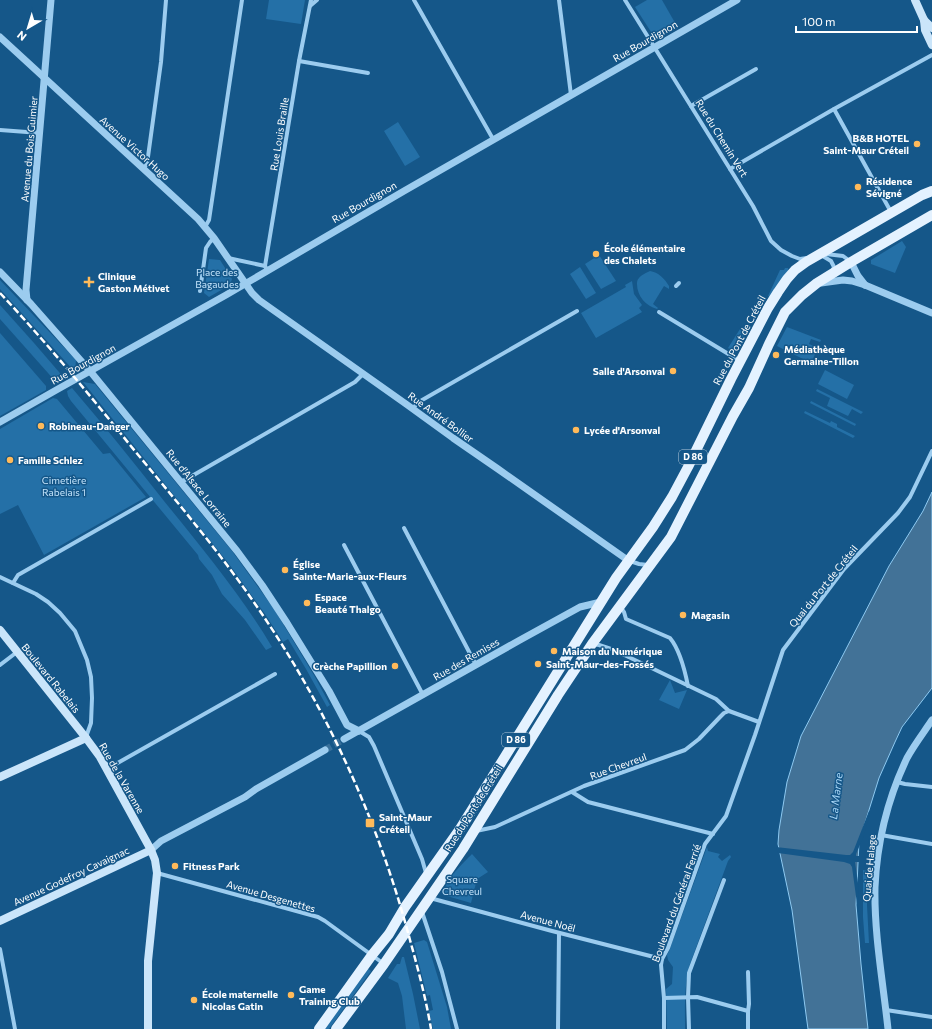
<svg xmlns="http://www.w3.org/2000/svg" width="932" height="1029" font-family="Commissioner,sans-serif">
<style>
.green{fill:#2470a7}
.water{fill:#427297;stroke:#8ecaf2}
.pier{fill:#155789}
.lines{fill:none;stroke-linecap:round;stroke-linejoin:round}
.tertiary-tunnel{stroke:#38709b;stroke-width:7;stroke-dasharray:7 3.5;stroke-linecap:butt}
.minor{stroke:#9cccef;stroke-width:4}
.tertiary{stroke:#9cccef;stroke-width:7}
.secondary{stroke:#cae5fa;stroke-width:8}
.primary{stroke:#e4f2ff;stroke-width:10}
.rail{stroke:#fff;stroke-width:2.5;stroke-dasharray:7 3;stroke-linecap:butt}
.poi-dot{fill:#ffba5a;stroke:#155789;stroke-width:1.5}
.labels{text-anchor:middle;stroke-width:3;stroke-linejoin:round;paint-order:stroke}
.shield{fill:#155789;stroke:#b9cddc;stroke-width:1}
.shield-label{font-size:9px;font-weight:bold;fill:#fff}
.street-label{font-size:10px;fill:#fff;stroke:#155789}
.poi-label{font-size:10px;font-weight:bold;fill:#fff;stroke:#155789;text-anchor:start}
.park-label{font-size:10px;fill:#c2e3fb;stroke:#155789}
.water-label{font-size:11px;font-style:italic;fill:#a8d6f6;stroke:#155789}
</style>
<rect width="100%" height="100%" fill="#155789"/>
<!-- green -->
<g class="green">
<polygon points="269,0 305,0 301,24 266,19"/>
<polygon points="647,0 662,0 678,28 661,37 653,35 635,7"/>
<polygon points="398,122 420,157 405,166 384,131"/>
<polygon points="902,241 906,247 895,273 871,264 871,260"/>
<polygon points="599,255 616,281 601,289 585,264"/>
<polygon points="209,259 220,260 232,279 230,285 209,297 204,293"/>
<polygon points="580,267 596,293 586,299 570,274"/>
<polygon points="785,268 788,268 788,271 770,297 768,296 780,270 784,270"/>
<path d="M650 271C658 272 665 279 669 286V289L664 286 653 304 658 308 657 309C646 306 637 296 637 284 637 282 637 280 639 278 641 275 646 273 650 271Z"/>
<polygon points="0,280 76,360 75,372 0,289"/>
<polygon points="632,281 634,294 642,305 639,308 642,312 596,338 581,313 626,287 625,285"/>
<polygon points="0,305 34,343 65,379 60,381 56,382 0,319"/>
<polygon points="787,327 821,340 820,342 811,339 809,344 818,348 811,363 777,346"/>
<polygon points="740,329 746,333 738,349 735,353 728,348"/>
<polygon points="0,333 46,386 46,390 0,416"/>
<polygon points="825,370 854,385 847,399 818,384"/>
<polygon points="83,382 95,384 232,551 274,609 315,677 330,705 327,707 306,669 288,639 283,642 265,614 229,564"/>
<path d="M72 388C104 425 134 463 164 501 202 548 241 595 272 647L266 650 245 620 222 594 212 575 199 559 198 555 71 401 68 396 67 391Z"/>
<polygon points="817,389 863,412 861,414 852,409 848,416 827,406 830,398 816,391"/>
<polygon points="53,398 57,399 103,454 110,453 146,497 44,555 18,505 0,514 0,429"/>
<polygon points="811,401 856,424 855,426 810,403"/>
<polygon points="805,411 830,423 831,421 837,424 837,427 855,436 853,438 804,413"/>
<polygon points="670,680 675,693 687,690 679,709 659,700"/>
<path d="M707 847 708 851 720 854 718 857 722 861 730 855 731 857 728 861 690 964C684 985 685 1007 685 1029H667L666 989 672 984 673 967 668 960 667 955 669 951Z"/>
<path d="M472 854 488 872 477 879 471 903 447 896 444 894C443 882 464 862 472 854Z"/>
<polygon points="863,870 867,871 867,905 869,943 865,943 863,917"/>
<polygon points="424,940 427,942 447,1007 451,1029 433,1029 429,1011 433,1010 430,995 427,996 414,943"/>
<polygon points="402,957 404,957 413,994 420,1029 406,1029 402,996 398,983 388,978 397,964 400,964"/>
<polygon points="367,968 371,971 329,1029 324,1029"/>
</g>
<!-- water -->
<polygon class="water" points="932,492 932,688 902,727 895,742 879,778 859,842 856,905 861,964 868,1029 808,1029 792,910 778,844 779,830 787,782 801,736 889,566 923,511"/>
<!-- pier -->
<polygon class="pier" points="869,811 870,811 869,817 863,838 856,854 856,856 860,856 860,862 855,862 859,890 858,905 861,933 852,867 850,864 844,862 778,853 776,847 846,855 850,855 853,852"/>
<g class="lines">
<!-- tertiary-tunnel -->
<polyline class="tertiary-tunnel" points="325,750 344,739"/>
<!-- minor -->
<g class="minor">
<polyline points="414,0 493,139"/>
<polyline points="559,0 571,95"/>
<polyline points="625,0 753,206 771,241 781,250 792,256 800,259 807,258"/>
<polyline points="310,6 317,0"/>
<polyline points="299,61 368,73"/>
<polyline points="691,106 756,69"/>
<polyline points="834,109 891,212"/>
<polyline points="0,130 40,133"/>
<polyline points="143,169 147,164 161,62 166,0"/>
<polyline points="730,169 834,109 932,55"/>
<polyline points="205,227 209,220 242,0"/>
<polyline points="826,254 843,256 851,262"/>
<polyline points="821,255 831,261 834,267 832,272"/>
<polyline points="228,258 265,266"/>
<polyline points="267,270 265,266 299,61 311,0"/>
<polyline points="676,286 679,283"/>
<polyline points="200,291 206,248 210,242 214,238"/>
<polyline points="659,312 740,361"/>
<polyline points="413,409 417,403 577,311"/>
<polyline points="181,481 185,480 355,382 363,374"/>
<polyline points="404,528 476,665"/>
<polyline points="344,545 423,695"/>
<polyline points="630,561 639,564 648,565"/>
<polyline points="0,577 36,594 48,602 60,613 75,631 87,660 91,677 92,698 91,723 86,737"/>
<polyline points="13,583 18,575 151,499"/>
<path d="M620 606 624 612 626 619 670 638C680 650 685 671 688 686"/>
<polyline points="592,644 599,645 614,650 716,699 729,711"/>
<polyline points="0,665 17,652"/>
<polyline points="359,731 369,737 374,746 422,859 426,873"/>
<polyline points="107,769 275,674"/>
<polyline points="897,782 905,784 932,787"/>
<polyline points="572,792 588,802 713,834"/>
<polyline points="476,831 495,827 584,786 685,750 699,739 720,717 724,713 729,711 759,722"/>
<polyline points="881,835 932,844"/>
<polyline points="157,873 318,917 325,921 384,964"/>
<polyline points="430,898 552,931 662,959"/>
<polyline points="422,912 442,972 457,1029"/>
<polyline points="0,949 15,1029"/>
<polyline points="748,972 749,1004 748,1011"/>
<polyline points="664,998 697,997 748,1011 748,1029"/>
<polyline points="886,1010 932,1017"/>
<polyline points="558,1029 559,933"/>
<polyline points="664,1029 664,998 661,965 662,959 668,948 705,844 726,816 755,735 783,650 844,569 898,513 910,497 932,451"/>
<polyline points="689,1029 688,997 689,973 724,880"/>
</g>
<!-- tertiary -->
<g class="tertiary">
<polyline points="0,37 198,219 214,238 252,293 259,300 406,404 453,438 498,469 629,561"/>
<polyline points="851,262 858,276 865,285"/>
<polyline points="0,272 31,304 90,371 237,551 262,585 287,623 329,691 347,725 359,731"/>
<polyline points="821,283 843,280 852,281 865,285 932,313"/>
<polyline points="27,300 26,290 51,0"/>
<polyline points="0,422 58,389 226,295 404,191 737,0"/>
<polyline points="344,739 520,640 580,607 601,602"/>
<polyline points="151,850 161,841 245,797 256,789 325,750"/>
<path d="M888 1029C883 982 874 934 875 887 877 842 888 798 907 758 914 745 924 732 932 720"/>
</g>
<!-- secondary -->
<g class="secondary">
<polyline points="915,0 924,20 932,28"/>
<polyline points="924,20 925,30 932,45"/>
<polyline points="0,630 86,738 100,757 151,850 155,860 157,873 148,961 148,1029"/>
<polyline points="0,777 86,738"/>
<polyline points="0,921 151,850"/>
</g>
<!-- primary -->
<g class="primary">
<polyline points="319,1029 372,955 389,934 405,907 460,829 616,578 653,527 672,497 688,467 731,379 768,308 778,292 787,279 795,270 806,262 922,195 932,191"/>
<polyline points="336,1029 384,964 463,849 558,695 592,644 671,537 733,416 749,388 769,344 785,312 802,295 817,283 851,262 932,215"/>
</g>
<!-- rail -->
<path class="rail" d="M0 293C46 342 88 393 130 445 177 502 225 558 266 620 331 717 380 827 410 940 418 969 426 999 431 1029"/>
</g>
<!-- markers -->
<g class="poi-dot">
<circle cx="917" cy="144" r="4"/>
<circle cx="858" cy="187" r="4"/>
<circle cx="596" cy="254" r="4"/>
<path d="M87 276h4v4h4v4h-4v4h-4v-4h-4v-4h4z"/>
<circle cx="776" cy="355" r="4"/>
<circle cx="673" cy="371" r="4"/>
<circle cx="41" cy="426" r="4"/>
<circle cx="576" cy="430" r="4"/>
<circle cx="10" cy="460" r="4"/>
<circle cx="285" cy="570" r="4"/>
<circle cx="307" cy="603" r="4"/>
<circle cx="683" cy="615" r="4"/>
<circle cx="554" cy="651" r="4"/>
<circle cx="538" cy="664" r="4"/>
<circle cx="395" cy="666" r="4"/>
<rect x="365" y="818" width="10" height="10" rx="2"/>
<circle cx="175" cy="866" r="4"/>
<circle cx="291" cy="995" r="4"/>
<circle cx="194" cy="1000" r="4"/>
</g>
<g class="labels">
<!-- shield labels -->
<g class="shield">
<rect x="679" y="450" width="28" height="14" rx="3"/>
<rect x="502" y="733" width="28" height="14" rx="3"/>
</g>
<g class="shield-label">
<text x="693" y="460">D 86</text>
<text x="516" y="743">D 86</text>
</g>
<!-- street labels -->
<g class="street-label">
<text transform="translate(645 41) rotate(-30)" y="4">Rue Bourdignon</text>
<text transform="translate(279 134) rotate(-81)" y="4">Rue Louis Braille</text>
<text transform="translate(722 138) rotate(58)" y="4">Rue du Chemin Vert</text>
<text transform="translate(135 148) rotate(42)" y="4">Avenue Victor Hugo</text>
<text transform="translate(29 149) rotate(-85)" y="4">Avenue du Bois Guimier</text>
<text transform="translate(364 202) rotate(-30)" y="4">Rue Bourdignon</text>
<text transform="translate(739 340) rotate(-62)" y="4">Rue du Pont de Créteil</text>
<text transform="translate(83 364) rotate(-29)" y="4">Rue Bourdignon</text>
<text transform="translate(441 417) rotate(36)" y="4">Rue André Bollier</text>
<text transform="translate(199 488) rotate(51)" y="4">Rue d'Alsace Lorraine</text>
<text transform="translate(823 586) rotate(-51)" y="4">Quai du Port de Créteil</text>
<text transform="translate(466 659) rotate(-30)" y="4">Rue des Remises</text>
<text transform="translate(51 678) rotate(51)" y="4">Boulevard Rabelais</text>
<text transform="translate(618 766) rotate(-20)" y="4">Rue Chevreul</text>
<text transform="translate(122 778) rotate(60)" y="4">Rue de la Varenne</text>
<text transform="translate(473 808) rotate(-58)" y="4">Rue du Pont de Créteil</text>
<text transform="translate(869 868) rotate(-85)" y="4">Quai de Halage</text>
<text transform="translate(71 876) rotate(-25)" y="4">Avenue Godefroy Cavaignac</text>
<text transform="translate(271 896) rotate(16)" y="4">Avenue Desgenettes</text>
<text transform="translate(676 903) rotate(-70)" y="4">Boulevard du Général Ferrié</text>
<text transform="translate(548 921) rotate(15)" y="4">Avenue Noël</text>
</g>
<!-- poi labels -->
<g class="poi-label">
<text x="909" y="142" text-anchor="end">B&amp;B HOTEL<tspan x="909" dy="12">Saint-Maur Créteil</tspan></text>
<text x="866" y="185">Résidence<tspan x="866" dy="12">Sévigné</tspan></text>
<text x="604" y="252">École élémentaire<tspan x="604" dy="12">des Chalets</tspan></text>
<text x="98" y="280">Clinique<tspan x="98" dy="12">Gaston Métivet</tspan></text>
<text x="784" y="353">Médiathèque<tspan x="784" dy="12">Germaine-Tillon</tspan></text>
<text x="665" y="375" text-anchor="end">Salle d'Arsonval</text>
<text x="49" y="430">Robineau-Danger</text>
<text x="584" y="434">Lycée d'Arsonval</text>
<text x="18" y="464">Famille Schlez</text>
<text x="293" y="568">Église<tspan x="293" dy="12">Sainte-Marie-aux-Fleurs</tspan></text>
<text x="315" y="601">Espace<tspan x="315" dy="12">Beauté Thalgo</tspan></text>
<text x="691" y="619">Magasin</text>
<text x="562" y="655">Maison du Numérique</text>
<text x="546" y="668">Saint-Maur-des-Fossés</text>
<text x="387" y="670" text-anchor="end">Crèche Papillion</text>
<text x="379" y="821">Saint-Maur<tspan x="379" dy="12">Créteil</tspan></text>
<text x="183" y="870">Fitness Park</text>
<text x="299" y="993">Game<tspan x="299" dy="12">Training Club</tspan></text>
<text x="202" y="998">École maternelle<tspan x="202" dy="12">Nicolas Gatin</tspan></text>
</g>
<!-- park labels -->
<g class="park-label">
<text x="217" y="276">Place des<tspan x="217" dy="12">Bagaudes</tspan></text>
<text x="64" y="484">Cimetière<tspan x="64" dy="12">Rabelais 1</tspan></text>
<text x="462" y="883">Square<tspan x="462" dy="12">Chevreul</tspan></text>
</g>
<!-- water labels -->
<g class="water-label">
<text transform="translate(836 796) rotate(-83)" y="4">La Marne</text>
</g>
</g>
<!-- north arrow -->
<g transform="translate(28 28) rotate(218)" stroke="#155789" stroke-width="3" paint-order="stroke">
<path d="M0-3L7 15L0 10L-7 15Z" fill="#ffffff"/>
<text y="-6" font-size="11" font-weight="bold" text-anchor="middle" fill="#ffffff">N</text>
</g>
<!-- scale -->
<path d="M796 26v6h121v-6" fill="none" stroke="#ffffff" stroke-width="2"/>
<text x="802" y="26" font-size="12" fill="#ffffff" stroke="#155789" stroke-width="3" paint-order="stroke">100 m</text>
</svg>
